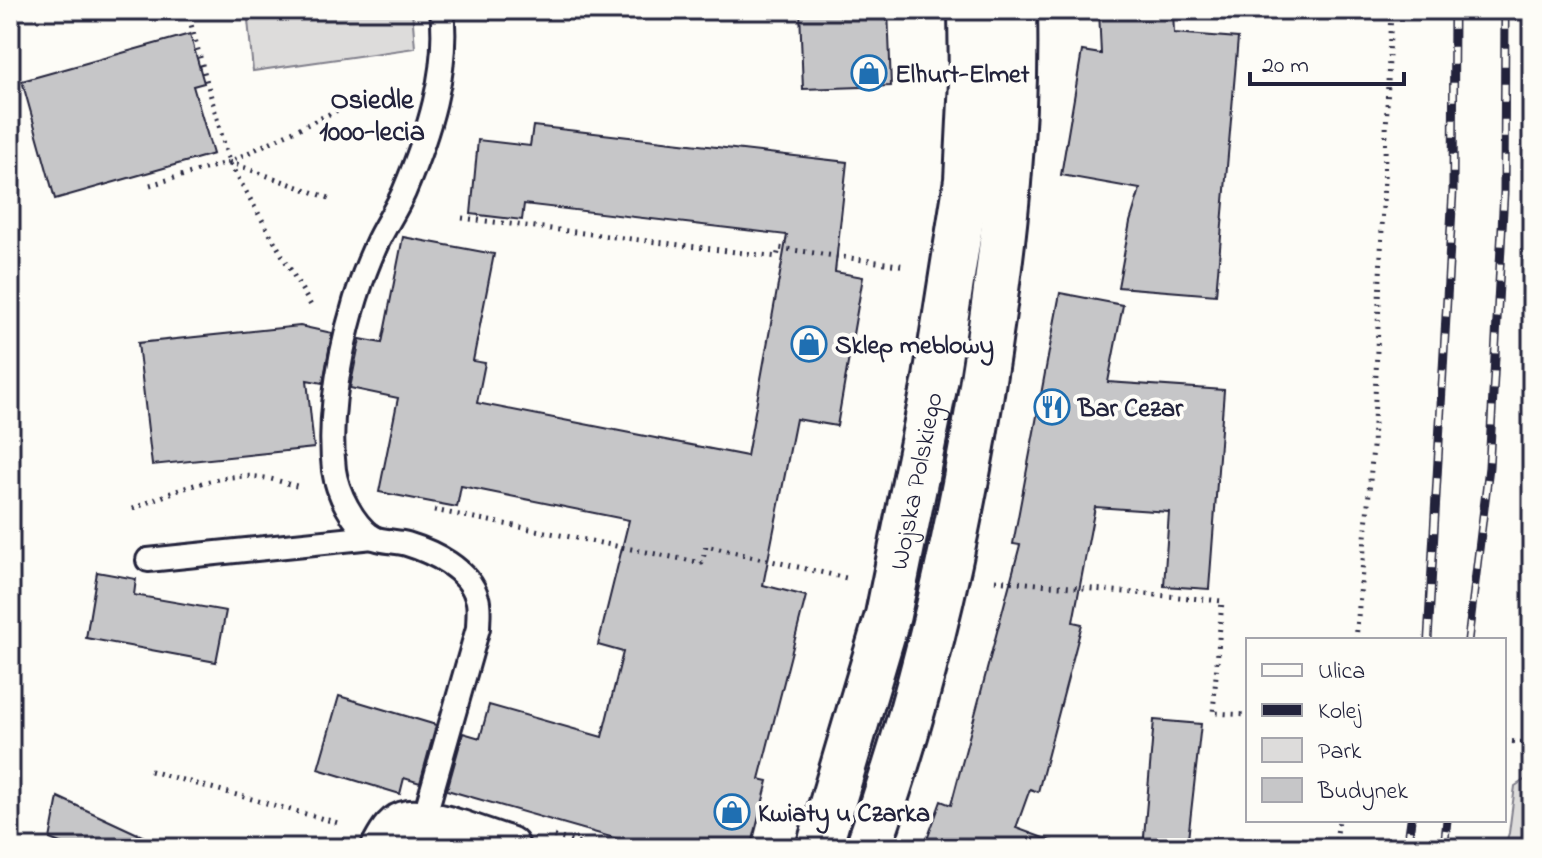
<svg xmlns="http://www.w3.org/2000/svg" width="1542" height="858" font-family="'Indie Flower',sans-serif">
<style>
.green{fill:#dddcdb;stroke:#807f8b;stroke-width:2}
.building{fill:#c6c6c8;stroke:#22223b;stroke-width:2}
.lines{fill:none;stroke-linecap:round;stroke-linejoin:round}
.service-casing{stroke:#22223b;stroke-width:28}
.minor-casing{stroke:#22223b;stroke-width:48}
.primary-casing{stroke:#22223b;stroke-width:50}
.path{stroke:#22223b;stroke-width:5;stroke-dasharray:2 6;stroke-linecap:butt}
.service{stroke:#fdfcf7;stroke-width:22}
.minor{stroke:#fdfcf7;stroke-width:42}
.primary{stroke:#fdfcf7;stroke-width:44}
.rail-casing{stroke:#22223b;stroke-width:9}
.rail{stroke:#fdfcf7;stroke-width:6;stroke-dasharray:18;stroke-linecap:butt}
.labels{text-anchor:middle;stroke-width:8;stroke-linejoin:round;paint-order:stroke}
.poi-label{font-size:26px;font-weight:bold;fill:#22223b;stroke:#fdfcf7;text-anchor:start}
.street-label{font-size:26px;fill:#22223b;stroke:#fdfcf7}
.neighbourhood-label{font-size:28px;font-weight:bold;fill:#22223b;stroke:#fdfcf7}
</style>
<rect width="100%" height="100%" fill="#fdfcf7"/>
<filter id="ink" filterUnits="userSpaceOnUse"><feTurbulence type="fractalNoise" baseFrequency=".0125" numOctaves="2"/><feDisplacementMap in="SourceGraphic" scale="16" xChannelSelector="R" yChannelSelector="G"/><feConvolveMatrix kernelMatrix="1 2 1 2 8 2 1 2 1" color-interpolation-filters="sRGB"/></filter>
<g filter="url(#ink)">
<!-- green -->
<g class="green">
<polygon points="247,10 412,10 415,48 253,71"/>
<polygon points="1532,775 1532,848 1504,848 1509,833 1515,786"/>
</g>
<!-- building -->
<g class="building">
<polygon points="800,10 888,10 891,86 803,89"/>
<polygon points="1099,10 1173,10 1174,33 1238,38 1216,295 1118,287 1130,222 1140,189 1061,175 1082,51 1101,54"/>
<polygon points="190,34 204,83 193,86 213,154 55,199 22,81"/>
<polygon points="533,126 847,162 835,272 863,277 837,426 796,419 763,585 806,596 759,779 768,781 751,848 649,848 447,790 463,733 480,738 489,705 602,737 623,652 598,645 629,520 461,486 457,507 379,492 398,398 350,388 360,339 382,343 403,237 494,254 473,361 485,363 477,403 747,456 787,235 524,204 522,220 471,214 478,140 530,146"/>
<polygon points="1060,293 1123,305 1108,382 1224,390 1209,589 1164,586 1169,512 1095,507 1073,622 1082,624 1038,792 1030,789 1016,828 1057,843 1056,848 924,848 941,801 951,805 1020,545 1013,544"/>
<polygon points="300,326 332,333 323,383 307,380 314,448 152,465 138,343"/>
<polygon points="97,572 136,579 134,595 226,611 216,662 86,638"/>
<polygon points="339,696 436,725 420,783 404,778 400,794 318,769"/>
<polygon points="1154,720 1201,724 1187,848 1143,848"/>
<polygon points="58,797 168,848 73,848 50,839"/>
</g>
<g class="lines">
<defs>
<g id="service">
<polyline points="148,560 373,537"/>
<path d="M423 822 478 628C478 619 480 606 477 598 469 569 433 552 407 544 397 541 381 542 372 537 353 524 337 492 334 470 326 402 348 307 376 245 384 227 396 210 404 192 428 135 449 72 442 10"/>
</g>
<path id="minor" d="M383 848C389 837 395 824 409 822 428 818 487 842 508 848"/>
<g id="primary">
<path id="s1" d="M819 848 888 615 936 378 967 180 972 81 971 10"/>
<path d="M868 848C926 688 962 522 987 354 1004 240 1017 126 1014 10"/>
</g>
</defs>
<!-- service casing -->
<use href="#service" class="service-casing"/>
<!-- minor casing -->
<use href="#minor" class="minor-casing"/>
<!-- primary casing -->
<use href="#primary" class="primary-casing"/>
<!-- path -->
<g class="path">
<polyline points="187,10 229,162 313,309"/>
<polyline points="229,162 332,199"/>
<polyline points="150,185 229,162 369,95"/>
<polyline points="462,218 777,257 779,248 906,266"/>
<path d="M133 509C168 493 219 472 258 477 272 478 287 484 301 487"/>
<polyline points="434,510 702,563 706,546 846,578"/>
<polyline points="995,580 1222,601 1213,713 1248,715"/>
<polyline points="1356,640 1373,447 1391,10"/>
<polyline points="1504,741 1532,743"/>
<polyline points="150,771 342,824"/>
<polyline points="554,836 594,848"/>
<polyline points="1335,848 1339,820"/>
</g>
<!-- service -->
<use href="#service" class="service"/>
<!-- minor -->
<use href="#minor" class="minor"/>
<!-- primary -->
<use href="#primary" class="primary"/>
<defs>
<g id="rail">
<polyline points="1428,640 1453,190 1454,10"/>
<polyline points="1468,640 1489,467 1504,192 1505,10"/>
<polyline points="1407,848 1411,820"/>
<polyline points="1444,848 1447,820"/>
</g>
</defs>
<!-- rail casing -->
<use href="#rail" class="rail-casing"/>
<!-- rail -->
<use href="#rail" class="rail"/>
</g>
</g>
<!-- icons -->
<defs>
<symbol id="shop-ring" viewBox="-11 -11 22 22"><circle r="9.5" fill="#fdfcf7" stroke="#1f6fb2" stroke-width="1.5"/><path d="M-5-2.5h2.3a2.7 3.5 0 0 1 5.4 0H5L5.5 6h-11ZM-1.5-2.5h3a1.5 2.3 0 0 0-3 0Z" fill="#1f6fb2"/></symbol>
<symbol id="restaurant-ring" viewBox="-11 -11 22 22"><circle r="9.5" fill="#fdfcf7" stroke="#1f6fb2" stroke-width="1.5"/><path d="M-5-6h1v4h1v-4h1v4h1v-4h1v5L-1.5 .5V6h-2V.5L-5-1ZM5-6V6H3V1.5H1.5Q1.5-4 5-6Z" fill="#1f6fb2"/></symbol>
</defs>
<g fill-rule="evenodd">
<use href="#shop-ring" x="849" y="53" width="40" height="40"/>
<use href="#shop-ring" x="789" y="324" width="40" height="40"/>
<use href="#restaurant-ring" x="1032" y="387" width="40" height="40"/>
<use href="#shop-ring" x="712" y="792" width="40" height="40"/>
</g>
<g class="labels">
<!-- poi labels -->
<g class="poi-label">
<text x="895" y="82">Elhurt-Elmet</text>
<text x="835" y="353">Sklep meblowy</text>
<text x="1078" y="416">Bar Cezar</text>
<text x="758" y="821">Kwiaty u Czarka</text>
</g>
<!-- street labels -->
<g class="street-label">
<text dy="9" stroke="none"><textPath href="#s1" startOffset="380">Wojska Polskiego</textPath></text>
</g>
<!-- neighbourhood labels -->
<g class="neighbourhood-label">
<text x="372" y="108">Osiedle<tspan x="372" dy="32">1000-lecia</tspan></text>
</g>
</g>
<!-- margin -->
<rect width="1542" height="858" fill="none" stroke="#fdfcf7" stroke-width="40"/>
<rect x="20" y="20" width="1502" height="818" fill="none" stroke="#22223b" stroke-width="3" filter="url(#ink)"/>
<!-- legend -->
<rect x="1246" y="638" width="260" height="184" fill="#fdfcf7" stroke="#a5a5ac" stroke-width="2"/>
<rect x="1262" y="664" width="40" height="12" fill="#fdfcf7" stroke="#a5a5ac" stroke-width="2"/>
<text x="1318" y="678" font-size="24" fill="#22223b">Ulica</text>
<rect x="1262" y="704" width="40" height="12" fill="#22223b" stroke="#a5a5ac" stroke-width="2"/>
<text x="1318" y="718" font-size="24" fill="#22223b">Kolej</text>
<rect x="1262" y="738" width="40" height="24" fill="#dddcdb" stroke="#a5a5ac" stroke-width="2"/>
<text x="1318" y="758" font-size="24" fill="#22223b">Park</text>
<rect x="1262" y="778" width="40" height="24" fill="#c6c6c8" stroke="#a5a5ac" stroke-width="2"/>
<text x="1318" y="798" font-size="24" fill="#22223b">Budynek</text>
<!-- scale -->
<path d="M1250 72v12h154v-12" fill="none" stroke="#22223b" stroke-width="4"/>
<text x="1262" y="72" font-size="24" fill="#22223b" stroke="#fdfcf7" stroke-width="6" paint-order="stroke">20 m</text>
</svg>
